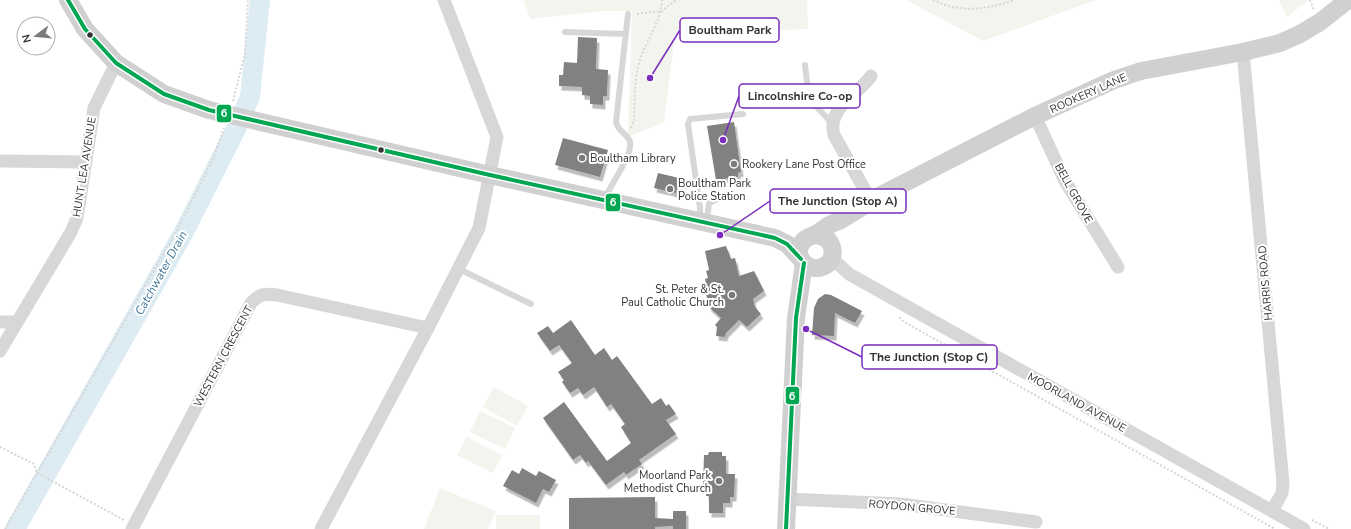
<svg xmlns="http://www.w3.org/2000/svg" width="1351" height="529" font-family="'Nunito Sans',sans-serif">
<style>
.green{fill:#f1f5ed}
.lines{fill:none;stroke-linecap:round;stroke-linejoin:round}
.river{stroke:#ddebf3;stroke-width:20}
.building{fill:#818181;filter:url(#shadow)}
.path{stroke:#d6d6d6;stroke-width:2;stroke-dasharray:2 2;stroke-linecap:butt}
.lane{stroke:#d7d7d7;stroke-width:6}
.street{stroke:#d7d7d7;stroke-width:13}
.secondary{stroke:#d0d0d0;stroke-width:18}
.bus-1-casing{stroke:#fff;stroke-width:7}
.bus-1{stroke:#00a651;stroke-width:4}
.bus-dot{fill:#333;stroke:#fff;stroke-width:1.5}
.poi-dot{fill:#7a7a7a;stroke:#fff;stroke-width:1.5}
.labels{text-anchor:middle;stroke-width:4;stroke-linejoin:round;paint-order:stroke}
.street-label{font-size:11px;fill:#333;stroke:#fff}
.poi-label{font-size:11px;fill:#333;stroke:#fff;text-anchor:start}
.water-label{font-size:12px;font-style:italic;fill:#3f7597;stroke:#fff}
.leader{fill:none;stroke:#7b2cbf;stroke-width:1.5}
.callout-dot{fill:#7b2cbf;stroke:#fff;stroke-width:1.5}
.callout{fill:#fff;stroke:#7b2cbf;stroke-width:1.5}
.callout-label{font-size:12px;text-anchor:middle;font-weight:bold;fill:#333}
.line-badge{stroke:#fff;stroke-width:1.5}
.badge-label{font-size:11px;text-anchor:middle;font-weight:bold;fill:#fff}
</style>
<defs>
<filter id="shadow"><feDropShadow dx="2.5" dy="4.5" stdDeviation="0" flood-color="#0004"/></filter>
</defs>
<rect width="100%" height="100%" fill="#fff"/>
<!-- green -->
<g class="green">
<polygon points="524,0 807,0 808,29 675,34 664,122 628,137 632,11 604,11 530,19"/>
<polygon points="906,0 1096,0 983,41"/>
<polygon points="1279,0 1309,0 1287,17"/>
<polygon points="494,387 528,406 517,426 483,407"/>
<polygon points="480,411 515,428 505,449 470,432"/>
<polygon points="467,437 502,455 493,473 457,455"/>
<polygon points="440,488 496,511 488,529 424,529"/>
<rect x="496" y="515" width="44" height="14"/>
</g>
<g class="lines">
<!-- river -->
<polyline class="river" points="15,529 184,232 236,129 250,97 260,0"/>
</g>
<!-- building -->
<g class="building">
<polygon points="578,37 597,38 596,69 608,70 607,96 603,96 603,105 590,104 590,96 582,95 582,87 559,86 559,75 563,75 564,62 577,63"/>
<polygon points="734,122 741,172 738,173 738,177 716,180 707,126"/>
<polygon points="563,138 608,150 600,177 555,165"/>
<polygon points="658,173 679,178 676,193 654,188"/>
<polygon points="726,246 731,259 735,258 739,276 754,271 764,291 753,299 755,307 761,314 747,327 739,320 726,333 725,337 716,336 717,327 715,325 721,318 709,307 705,289 707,289 705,279 708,278 706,271 709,270 705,251"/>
<polygon points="825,294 831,295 862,311 855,323 835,313 834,336 812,335 814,308 818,299"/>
<polygon points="571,320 595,355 604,348 612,360 617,356 652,404 661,398 666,406 669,404 676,414 666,420 676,434 639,460 642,464 626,475 624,472 606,485 588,461 586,463 580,455 573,460 543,418 564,402 607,461 631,443 621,427 625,424 611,404 607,407 594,387 583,395 578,388 570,393 562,382 564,380 558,372 572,363 559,345 550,351 537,333 548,326 553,333"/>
<polygon points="709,452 722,452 722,456 726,456 726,474 735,474 734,497 730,497 730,503 723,503 723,513 709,513 709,496 706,496 706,487 703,487 704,455 708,455"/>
<polygon points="522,468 536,476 539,471 556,480 549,492 543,489 536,503 503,486 512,470 519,474"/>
<polygon points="655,497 655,518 673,519 673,511 686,511 686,529 673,529 673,526 655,527 655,529 569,529 569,498"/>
</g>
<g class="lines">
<!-- path -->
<g class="path">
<path d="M933 0C963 14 985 9 1015 0"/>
<polyline points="1310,0 1314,10"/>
<polyline points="637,14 662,11 676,0"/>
<polyline points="233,101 245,53 248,0"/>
<path d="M631 128 634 120C635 103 634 84 638 67 643 44 661 24 662 0"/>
<polyline points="900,317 901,320 931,337 1275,529"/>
<polyline points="0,447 34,464 37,473 124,520"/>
<polyline points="1312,520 1329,529"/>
<polyline points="5,529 176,232 212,161 224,128"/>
</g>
<!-- lane -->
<g class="lane">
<polyline points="565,32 625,34"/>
<polyline points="805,65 809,99 832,123"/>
<path d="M605 199C610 184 633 156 630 142 628 134 618 132 616 122L628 14"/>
<polyline points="700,219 700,208 688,124 690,119 743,114"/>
<polyline points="707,220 709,203 720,198"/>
<polyline points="459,269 531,304"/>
</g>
<!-- street -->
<g class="street">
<polyline points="1243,52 1283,483 1282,493 1272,511"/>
<polyline points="1035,116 1065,181 1118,267"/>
<polyline points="0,161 86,162"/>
<path d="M871 201 834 135C826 108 858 95 871 76"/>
<polyline points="832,258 849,274 1304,529"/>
<polyline points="0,322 17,322"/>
<polyline points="0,351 71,232 77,218 94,108 116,63"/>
<polyline points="787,499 901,504 1036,522"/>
<path d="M132 529 251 303C259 294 266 293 277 295L428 328"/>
<polyline points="321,529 428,328 479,228 497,137 444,0"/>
</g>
<!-- secondary -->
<g class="secondary">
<polyline points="68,0 85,29 116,63 164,94 209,110 490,175 775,238 787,244 801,259"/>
<path d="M815 235C831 236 837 250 829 263 811 278 789 256 804 240 808 236 813 236 818 233 825 228 830 223 839 221L883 194 1035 116 1114 80 1141 71 1243 52 1280 43 1300 34 1320 22 1348 0"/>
<polyline points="786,529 796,318 804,263"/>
</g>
<defs>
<g id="bus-1">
<polyline points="68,0 85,29 116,63 164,94 209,110 490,175 775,238 787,244 801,259"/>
<polyline points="786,529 796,318 804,263"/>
</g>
</defs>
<!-- bus-1 casing -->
<use href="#bus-1" class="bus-1-casing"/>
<!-- bus-1 -->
<use href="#bus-1" class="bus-1"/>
</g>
<!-- markers -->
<g class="bus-dot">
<circle cx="90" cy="35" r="3.5"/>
<circle cx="381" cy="150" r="3.5"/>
</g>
<g class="poi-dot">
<circle cx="582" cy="158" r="4"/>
<circle cx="734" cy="164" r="4"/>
<circle cx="670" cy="189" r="4"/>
<circle cx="732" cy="295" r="4"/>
<circle cx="719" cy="481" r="4"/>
</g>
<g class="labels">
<!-- street labels -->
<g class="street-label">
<text transform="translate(1088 93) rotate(-24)" y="4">ROOKERY LANE</text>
<text transform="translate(84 167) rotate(-81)" y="4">HUNT LEA AVENUE</text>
<text transform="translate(1074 193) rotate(61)" y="4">BELL GROVE</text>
<text transform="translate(1265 283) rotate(-95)" y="4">HARRIS ROAD</text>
<text transform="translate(223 356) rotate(-62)" y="4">WESTERN CRESCENT</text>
<text transform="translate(1077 402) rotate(29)" y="4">MOORLAND AVENUE</text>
<text transform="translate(912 507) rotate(5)" y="4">ROYDON GROVE</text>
</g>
<!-- poi labels -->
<g class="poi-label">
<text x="590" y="162">Boultham Library</text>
<text x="742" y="168">Rookery Lane Post Office</text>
<text x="678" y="187">Boultham Park<tspan x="678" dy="13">Police Station</tspan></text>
<text x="724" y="293" text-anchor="end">St. Peter &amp; St.<tspan x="724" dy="13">Paul Catholic Church</tspan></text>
<text x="711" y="479" text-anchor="end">Moorland Park<tspan x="711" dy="13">Methodist Church</tspan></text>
</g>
<!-- water labels -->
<g class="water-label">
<text transform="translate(161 273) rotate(-61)" y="4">Catchwater Drain</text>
</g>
</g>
<!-- callouts -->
<path class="leader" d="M650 78L680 30M723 140L739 96M720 235L770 201M806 329L862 357"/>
<g class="callout-dot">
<circle cx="650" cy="78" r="4"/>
<circle cx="723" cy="140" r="4"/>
<circle cx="720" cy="235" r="4"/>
<circle cx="806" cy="329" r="4"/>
</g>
<g class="callout">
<rect x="680" y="18" width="99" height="24" rx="4"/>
<rect x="739" y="84" width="121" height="24" rx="4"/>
<rect x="770" y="189" width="136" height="24" rx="4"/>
<rect x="862" y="345" width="135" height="24" rx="4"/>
</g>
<g class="callout-label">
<text x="730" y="34">Boultham Park</text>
<text x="800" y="100">Lincolnshire Co-op</text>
<text x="838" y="205">The Junction (Stop A)</text>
<text x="929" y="361">The Junction (Stop C)</text>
</g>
<g class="line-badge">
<rect x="216" y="104" width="16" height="19" rx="4" fill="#00a651"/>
<rect x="605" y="193" width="16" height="19" rx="4" fill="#00a651"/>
<rect x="785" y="386" width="15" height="19" rx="4" fill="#00a651"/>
</g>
<g class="badge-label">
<text x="224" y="117">6</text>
<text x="613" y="206">6</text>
<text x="792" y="400">6</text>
</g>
<!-- north arrow -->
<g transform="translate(36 36) rotate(254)"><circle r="19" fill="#ffffff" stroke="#adadad"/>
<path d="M0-3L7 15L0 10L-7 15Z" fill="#7a7a7a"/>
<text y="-6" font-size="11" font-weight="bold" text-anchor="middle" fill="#333333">N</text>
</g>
</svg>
